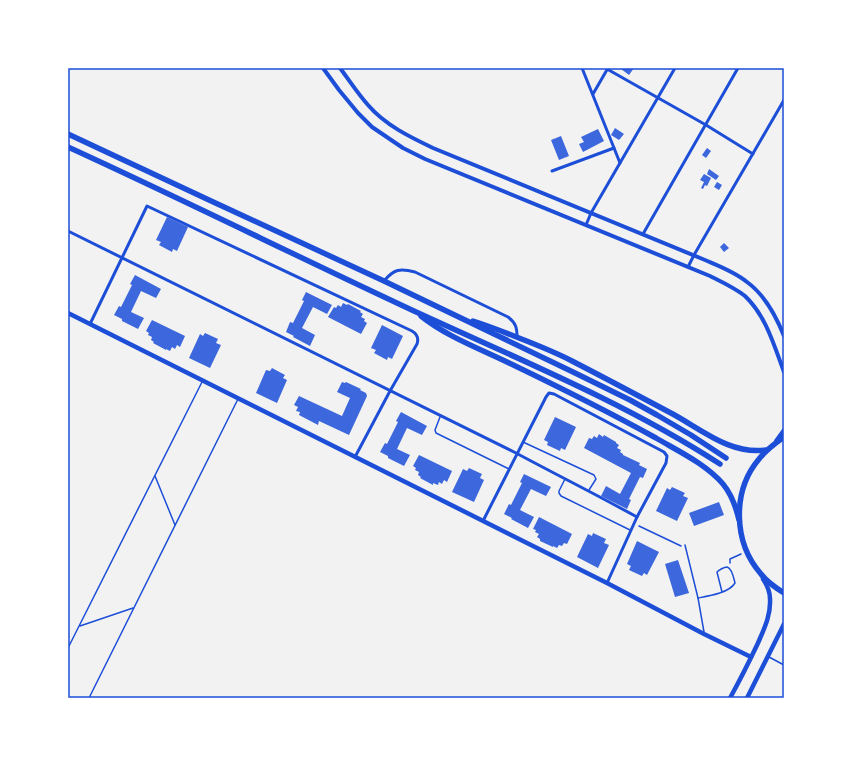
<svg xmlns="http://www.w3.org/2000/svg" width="852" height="766" font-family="Manrope,sans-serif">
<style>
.building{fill:#3d67dc}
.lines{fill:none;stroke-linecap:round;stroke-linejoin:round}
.path{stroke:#1d4ed8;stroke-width:1.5}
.service{stroke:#1d4ed8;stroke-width:1.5}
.minor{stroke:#1d4ed8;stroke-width:3}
.tertiary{stroke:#1d4ed8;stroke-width:4}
.secondary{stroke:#1d4ed8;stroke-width:4.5}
.trunk{stroke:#1d4ed8;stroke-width:5.5}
.neatline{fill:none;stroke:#1d4ed8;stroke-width:1.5}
</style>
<rect width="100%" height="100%" fill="#f2f2f2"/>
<!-- building -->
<g class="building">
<polygon points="622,68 634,68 629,75 621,69"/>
<polygon points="615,128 624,134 619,140 611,135"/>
<polygon points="598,129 604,141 583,152 579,144 584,142 581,137"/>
<polygon points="561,136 569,156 559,160 551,140"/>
<polygon points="707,148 711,151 706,158 702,155"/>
<polygon points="709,169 719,176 716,180 707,174"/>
<polygon points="704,174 711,178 707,186 705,185 703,189 701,188 704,182 700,180"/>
<polygon points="717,182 722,185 719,190 714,187"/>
<polygon points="167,217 188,227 177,251 173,249 172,252 159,245 161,242 156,240"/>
<polygon points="724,243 729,248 724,252 720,247"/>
<polygon points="135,275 161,289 156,298 141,291 131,312 144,318 138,329 122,321 122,319 114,315 119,306 121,307 132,285 130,284"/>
<polygon points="306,292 332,305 327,314 313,307 302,328 315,335 310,346 293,337 294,336 286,332 290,322 293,323 304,301 302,300"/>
<polygon points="343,303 347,305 348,304 361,311 360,312 363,314 361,317 365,319 364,321 367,323 361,334 328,317 334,307 336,308 338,305 341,307"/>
<polygon points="152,320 185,336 180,347 177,345 175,349 172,347 170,351 166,349 166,350 153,343 154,342 151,340 152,337 148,335 149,333 146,331"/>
<polygon points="382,325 403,336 392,359 388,357 387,360 374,353 376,350 371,348"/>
<polygon points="205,333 218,339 216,343 221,345 210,368 189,358 200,334 203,336"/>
<polygon points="272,368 285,375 283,378 287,380 277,403 256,393 266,370 270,371"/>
<polygon points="342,382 345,383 346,382 361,389 360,390 366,393 367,396 349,435 319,421 318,425 299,415 300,412 296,411 298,407 294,405 299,396 342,416 350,398 337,392"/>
<polygon points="401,412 427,426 422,435 407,428 397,449 410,455 404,466 388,458 388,456 380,452 385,443 387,444 398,422 396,421"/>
<polygon points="555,417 576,427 565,450 561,448 560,451 547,445 548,442 544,440"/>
<polygon points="599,434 603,437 604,435 616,442 616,443 619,445 617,448 621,450 620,452 623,454 623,455 640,463 639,465 647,469 643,478 640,477 629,499 631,500 627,509 601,496 606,486 620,494 631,473 584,448 589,438 592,439 594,436 597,438"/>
<polygon points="419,455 452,471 447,482 444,480 442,484 439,482 438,485 433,483 433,485 420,478 421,477 418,475 419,472 415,470 416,468 413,466"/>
<polygon points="469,468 482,474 480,478 484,480 474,502 452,492 463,469 467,471"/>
<polygon points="524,474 551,487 546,496 531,489 520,510 534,517 528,528 511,519 512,518 504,514 509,504 511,505 522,483 520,482"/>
<polygon points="672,487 685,493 683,496 688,498 677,521 656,511 667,488 670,490"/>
<polygon points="719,502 724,515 694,526 689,513"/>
<polygon points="539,517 572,534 567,544 564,543 562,546 559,545 557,548 553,546 553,547 540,541 540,539 537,537 539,534 535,532 536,530 533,529"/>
<polygon points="593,533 606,539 604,543 609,545 598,568 577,557 588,534 592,536"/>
<polygon points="637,541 659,552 647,575 644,573 642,576 629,570 631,566 627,564"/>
<polygon points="678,560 689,593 675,597 665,564"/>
</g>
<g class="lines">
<!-- path -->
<g class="path">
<polyline points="639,526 681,546"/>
<polyline points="730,563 730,559 741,554"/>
</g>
<!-- service -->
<g class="service">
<polyline points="440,417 435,430 436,433 509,469"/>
<polyline points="523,442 594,475 596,479 589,490"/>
<polyline points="155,476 175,525"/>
<polyline points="565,479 559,491 559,493 561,496 630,530"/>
<polyline points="685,545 698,598 704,632"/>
<path d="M698 598C709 596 729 593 735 583 734 579 732 568 727 567 724 567 719 570 717 572L722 592"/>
<polyline points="80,626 133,608"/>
<polyline points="68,648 202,382"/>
<polyline points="769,657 784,665"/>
<polyline points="89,698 238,399"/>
</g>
<!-- minor -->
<g class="minor">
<polyline points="582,68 620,163"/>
<polyline points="607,69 706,125 753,154"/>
<polyline points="593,94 608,68"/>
<polyline points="552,171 614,148"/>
<polyline points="586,225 591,213 675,68"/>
<path d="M68 231 516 453C557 475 597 495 637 517L607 583"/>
<polyline points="643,234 738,68"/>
<polyline points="688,267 694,255 784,100"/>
<path d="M384 281C394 269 400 268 415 272L508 317C516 323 517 328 517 337"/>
<path d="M90 324 147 206 412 331C417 334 419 338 417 344L390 391 355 457"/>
<polyline points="483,521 546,397 549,393 554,394 664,452 667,456 666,463 637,517"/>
</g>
<!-- tertiary -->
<g class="tertiary">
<path d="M323 68 339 90 358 113 372 127 403 148 425 159 710 276C722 282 735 288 745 296 766 316 774 345 784 372"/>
<path d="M340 68C349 80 358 94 368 105 385 125 410 137 433 148L705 260C719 266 735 272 747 282 765 295 776 316 784 336"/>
<polyline points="776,441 784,430"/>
</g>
<!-- secondary -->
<g class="secondary">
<polyline points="68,313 607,583 704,634 751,657"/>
<path d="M730 698C740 680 749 662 758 643 764 629 771 615 770 599 770 591 767 585 763 579"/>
<polyline points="747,698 784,624"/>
</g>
<!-- trunk -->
<g class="trunk">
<polyline points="68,134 209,200 384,281 573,372 630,400 657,415 691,435 726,458"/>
<path d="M68 147C184 200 298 257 414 311 518 359 624 402 720 464"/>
<path d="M421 316C446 336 478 348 507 362 557 386 607 411 656 438 678 451 706 464 723 484 732 495 736 507 739 520"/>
<path d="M473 321C489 326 504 332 519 338 537 345 555 352 572 361 605 378 637 395 669 412 700 428 729 455 766 450"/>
<path d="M784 437C774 444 766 450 759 459 732 491 733 542 761 574 767 582 776 588 784 593"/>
</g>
</g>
<!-- border -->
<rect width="852" height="766" fill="none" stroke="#ffffff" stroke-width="138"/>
<rect x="69" y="69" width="714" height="628" class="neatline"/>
</svg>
